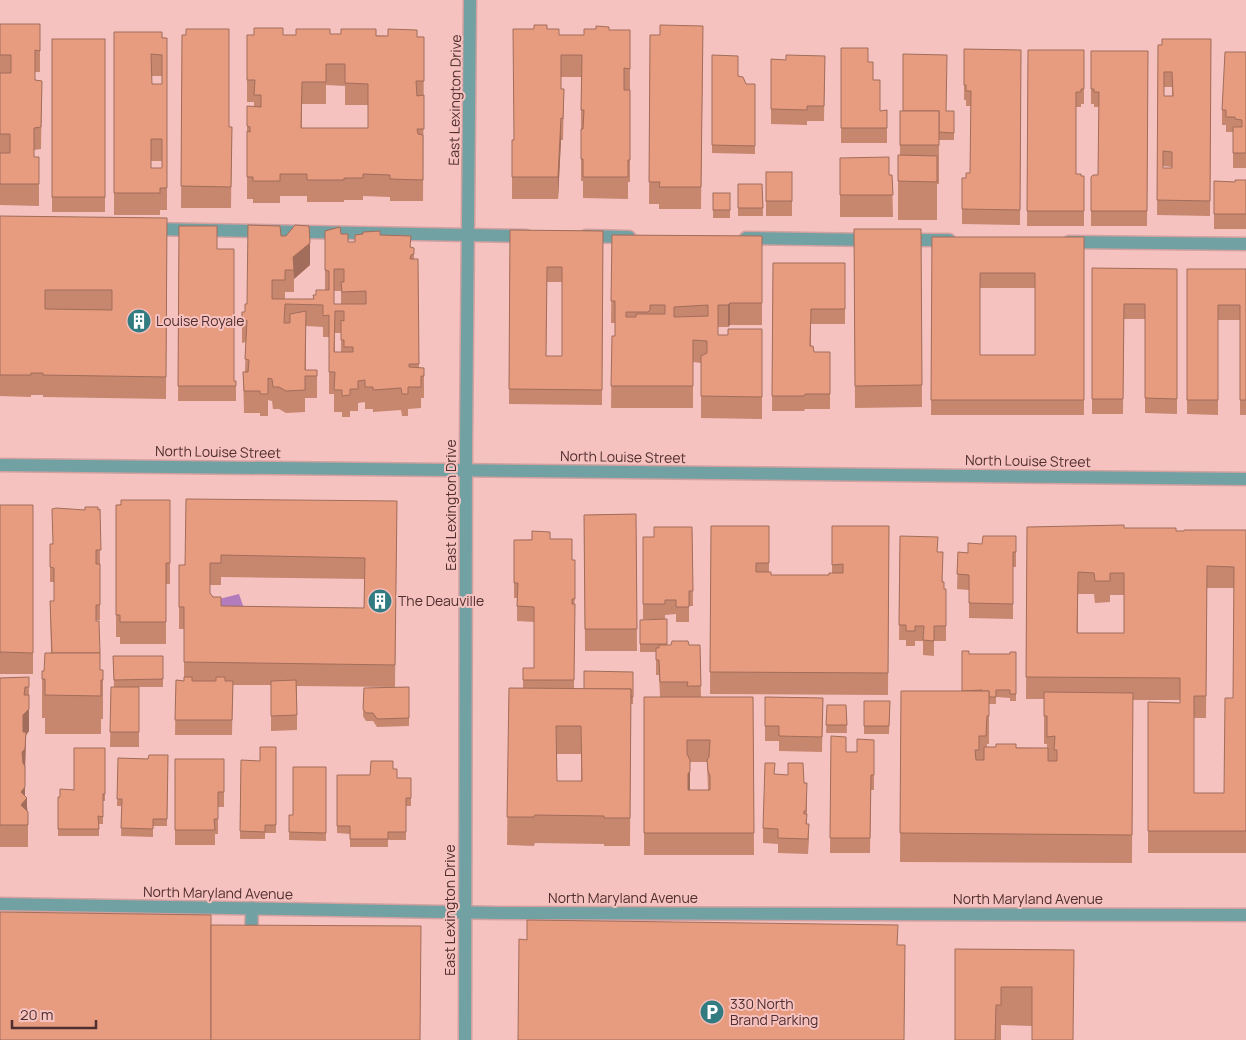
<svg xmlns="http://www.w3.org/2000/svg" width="1246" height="1040" font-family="Manrope,sans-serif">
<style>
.water{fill:#b37cbd}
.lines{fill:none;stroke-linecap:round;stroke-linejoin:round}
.minor-casing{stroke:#d1a1a0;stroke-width:15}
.minor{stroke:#72a1a4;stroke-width:12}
.wall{fill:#c7866e;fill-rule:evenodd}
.shaded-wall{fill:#a26d5a}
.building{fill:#e79c80;stroke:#a26d5a;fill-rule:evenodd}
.labels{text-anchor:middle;stroke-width:4;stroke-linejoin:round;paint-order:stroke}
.street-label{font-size:14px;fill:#502e2e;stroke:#f6c2c0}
.poi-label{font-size:14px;fill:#502e2e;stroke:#f6c2c0;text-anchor:start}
</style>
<rect width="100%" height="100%" fill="#f6c2c0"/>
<!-- water -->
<polygon class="water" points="239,594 247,617 236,623 211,601"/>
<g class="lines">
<defs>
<g id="minor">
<polyline points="151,229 526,236"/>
<polyline points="586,236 629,237"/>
<polyline points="746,238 871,240"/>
<polyline points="906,240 949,240"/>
<polyline points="1069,242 1246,244"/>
<polyline points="0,465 1246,479"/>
<polyline points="0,904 500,913 1246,915"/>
<polyline points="251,940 252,908"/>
<polyline points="465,1040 466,444 470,0"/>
</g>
</defs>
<!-- minor casing -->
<use href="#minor" class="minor-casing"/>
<!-- minor -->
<use href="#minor" class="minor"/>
</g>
<!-- wall -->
<g class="wall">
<polygon points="0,24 40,24 40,72 35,72 35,80 42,81 41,149 34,150 34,157 39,157 39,206 0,205"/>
<polygon points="703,26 701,209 659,209 659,204 649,204 650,35 660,35"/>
<polygon points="547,29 559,35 584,35 609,30 630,30 630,182 628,182 628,199 583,198 583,181 581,181 581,77 561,77 561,89 564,89 563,140 561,140 558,199 512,199 512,140 514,140"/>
<path d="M114 32 167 38V210H160V215H114ZM152 76H162V84H152ZM151 161H162V168H151Z"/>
<path d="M330 34 424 37 423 201H390V197L363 196V200H344V202H307V196H280V203H253V199H247V106L254 107V102H247V35H296ZM326 85 345 86V105H368V128H302V104H326Z"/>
<polygon points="182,35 229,127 232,127 231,208 181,208"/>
<rect x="52" y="39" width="53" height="173"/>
<path d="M1211 39 1210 216 1157 215 1158 45ZM1164 87H1172V96H1164ZM1163 166 1172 167V168H1163Z"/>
<polygon points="841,48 868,62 880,111 887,110 887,143 841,143"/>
<polygon points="964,49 1021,50 1020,225 962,224 962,178 966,178 970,173 971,106 966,106 966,100 964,100"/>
<polygon points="1028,50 1084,50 1084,104 1081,104 1081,107 1076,107 1076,174 1081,176 1084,176 1084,226 1027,226"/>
<polygon points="1091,51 1148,51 1147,226 1091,226 1091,177 1098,175 1099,107 1094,107 1094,104 1091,104"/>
<polygon points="1246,52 1246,168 1233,168 1233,132 1226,132 1226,125 1222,125 1222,110"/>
<polygon points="712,55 746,84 755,84 755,154 712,153"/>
<polygon points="825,56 824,121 807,121 807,125 771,124 771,59 786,60"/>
<polygon points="900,111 954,111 954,140 939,140 939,184 937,184 937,220 898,220 898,181 900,155"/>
<polygon points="840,158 889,175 892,175 893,217 840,217"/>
<rect x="766" y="172" width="26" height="44"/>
<polygon points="1246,180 1246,229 1214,229 1214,181 1235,182"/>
<polygon points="738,184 762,184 763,216 738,216"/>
<rect x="713" y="193" width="17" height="25"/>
<polygon points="0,216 167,218 166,399 43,397 43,395 31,395 31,397 0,396"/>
<polygon points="179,226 217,249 234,381 236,381 236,401 178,401"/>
<polygon points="854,229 921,229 922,407 855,408"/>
<path d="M510 230 603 231 602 405 509 404ZM547 282H562V356H546Z"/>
<path d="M325 231 341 234 348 242H355L380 235 411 247 414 248V259H418L419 368 424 376V398H421V408L408 409V416H402L401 410 373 412V409H365V402L358 403V411H350V417H342V412H334V394H329V337H323V327L306 326V370L317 376V398H305V412L286 413 279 409H273L272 401 268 400V416H260V413H244L243 372H245L246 342 242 343V312H245L247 304 281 236 310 265 294 279V292H285V299H313L316 295 325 290ZM334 291H341V304H334ZM335 333H341V352H335Z"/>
<polygon points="612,235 762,236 762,325 730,325 728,327 718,327 718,335 728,335 762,329 762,419 701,418 701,363 693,362 693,408 611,408 612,336 615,336 615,323 611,323"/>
<path d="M932 237H1084V415H931ZM980 288H1035V355H980Z"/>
<polygon points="773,263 845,263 845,324 811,324 811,346 814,352 830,352 830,409 805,409 804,411 772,411"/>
<polygon points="1092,268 1177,269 1177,414 1145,413 1145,319 1124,319 1123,414 1092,414"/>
<polygon points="1187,269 1246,269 1246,415 1240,415 1240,320 1218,320 1218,415 1187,414"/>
<polygon points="170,500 170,584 166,584 166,644 120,644 120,637 116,637 116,505"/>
<path d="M397 501 395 687 297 686V730L271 731V685H233L232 735H175L176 680 184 681V629H179V565H185ZM221 577 365 579 364 608 221 606 210 594V585H221Z"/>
<rect x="0" y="505" width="33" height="169"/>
<polygon points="100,509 100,620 96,620 100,670 103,670 103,719 101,719 101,734 45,734 45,718 42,718 42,671 44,671 51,653 50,601 54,601 54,582 50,582 50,544 52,544 85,510"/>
<polygon points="636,514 637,651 585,651 584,515"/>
<polygon points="711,526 769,526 769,572 771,575 829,575 832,573 832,526 889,526 888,695 710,694"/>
<polygon points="692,527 693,606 689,606 689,622 676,622 676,614 665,615 665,619 643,619 643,537 654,537"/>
<path d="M1027 527 1124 528 1176 531 1246 530V853H1148V702L1180 703V700H1133L1132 863 900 862 901 691H962L969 654H1010L1016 652V701H1010V698L996 697V704H989V744H987V747L1047 748V744H1044V699H1026ZM1207 588H1234L1233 698 1224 793H1194V718H1206ZM1078 594H1094L1095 603 1110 602V595H1124V633H1078Z"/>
<polygon points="900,536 938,552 944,589 946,589 946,641 934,641 934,656 923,655 923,641 915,641 915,646 906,646 906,640 899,640"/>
<polygon points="1016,536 1016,567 1013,567 1013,619 969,618 969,590 957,589 958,552 968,553 982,544"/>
<path d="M550 539 572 560H575L574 689H584L633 672V704H631L630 846H604V844L535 843 534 846 507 845 509 688H523V668H534V622L517 621V598H514V540ZM557 754H581V781H557Z"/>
<path d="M667 619V645H700L701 697H753L754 855H644V697H687H660L659 675H656V652H640V620ZM690 762H707L708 790H690Z"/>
<polygon points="113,656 163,656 163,687 126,687 139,687 139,747 110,747 111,687 114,687"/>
<polygon points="29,677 29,731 26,735 25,771 25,796 28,812 28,847 0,847 0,678"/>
<polygon points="409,687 409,726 377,727 373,721 366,721 363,716 364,688"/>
<polygon points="765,697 823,698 822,752 779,751 779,741 765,741"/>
<polygon points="864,701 890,701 889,734 864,734"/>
<polygon points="827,705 846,705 847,733 826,733"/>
<polygon points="831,736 846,752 857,752 874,740 874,790 871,790 870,853 830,853"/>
<polygon points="276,747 276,833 265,833 265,839 240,839 241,760 260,761"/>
<polygon points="105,748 105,801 103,801 103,824 99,824 99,836 58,836 58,797 60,797 74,790"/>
<polygon points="168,755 167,826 153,826 153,837 121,836 122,806 117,806 118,758 148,759"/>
<polygon points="175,759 224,759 224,807 218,807 218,834 215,834 215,845 175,845"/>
<polygon points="326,767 326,841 289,840 289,815 293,815"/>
<polygon points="393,769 397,778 411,778 411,806 406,806 406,840 388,840 388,847 350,847 350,834 337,833 337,775 370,775"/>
<polygon points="775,774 804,783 807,798 807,824 809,839 808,854 778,853 778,844 763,843 763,828"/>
<polygon points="955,949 1074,950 1032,1026 1001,1025 1001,1040 955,1040"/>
</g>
<!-- shaded-wall -->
<g class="shaded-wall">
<polygon points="561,118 561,140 558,199 558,177"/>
<polygon points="310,243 310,265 294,279 293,257"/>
<polygon points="730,303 730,325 728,327 728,305"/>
<polygon points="29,709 29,731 26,735 25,771 22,774 23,715"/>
<polygon points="690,760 690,792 688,796 688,774"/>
<polygon points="25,787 25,800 27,798 27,820 21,825 21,792"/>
</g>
<!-- building -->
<g class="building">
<polygon points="0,24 40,24 40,51 35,50 35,80 42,81 41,127 34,128 34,157 39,157 39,184 0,184 0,153 10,153 10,134 0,134 0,73 11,73 11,55 0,55"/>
<polygon points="534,25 547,25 547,29 559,29 559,35 584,35 584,29 596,29 596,26 609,27 609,30 630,30 630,69 624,68 624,90 630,90 630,160 628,160 628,177 583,177 583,159 581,159 581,129 583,129 584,110 581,110 582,55 561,55 561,89 564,89 563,119 561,118 558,177 512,177 512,140 514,140 513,29 534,29"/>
<polygon points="660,25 703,26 701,187 659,187 660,182 649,182 650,35 660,35"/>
<path d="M254 28H283V35H296V29H330V34H341V29H376V36H388V29L417 30V37H424V81H416L417 96 424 95V129H417L418 134 423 135V180L390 179V175L363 174V178H344V180H307V174H280V181H253V177H247V131L250 132V127L247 126V106L261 107V95H254L255 80H247V35H254ZM326 64H345V83L368 84V128H301L302 82H326Z"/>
<polygon points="186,29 229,29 229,127 232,127 231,187 181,186 182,35 186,35"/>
<path d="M114 32H162V38H167V188H160V193H114ZM151 54 162 55V84H152ZM151 139H162V168H151Z"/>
<rect x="52" y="39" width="53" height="158"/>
<path d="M1162 39H1211L1210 201 1157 200 1158 45H1162ZM1164 72H1172L1173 96H1164ZM1163 151 1172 152V168H1163Z"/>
<polygon points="841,48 868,48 868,62 873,62 873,80 880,80 880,111 887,110 887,128 841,128"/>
<polygon points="964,49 1021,50 1020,210 962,209 962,178 966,178 966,173 970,173 971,91 966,91 966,85 964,85"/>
<polygon points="1028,50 1084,50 1084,89 1081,89 1081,92 1076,92 1076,174 1081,174 1081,176 1084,176 1084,211 1027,211"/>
<polygon points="1091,51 1148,51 1147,211 1091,211 1091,177 1093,175 1098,175 1099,92 1094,92 1094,89 1091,89"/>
<polygon points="1225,52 1246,52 1246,153 1233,153 1233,127 1242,127 1242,120 1235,119 1235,117 1226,117 1226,110 1222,110"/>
<polygon points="903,54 947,55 946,111 954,111 954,133 939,132 939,111 903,111"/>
<polygon points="712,55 738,56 738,76 743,77 746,84 755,84 755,146 712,145"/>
<polygon points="786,55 825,56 824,106 807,106 807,110 771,109 771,59 786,60"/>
<rect x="900" y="111" width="39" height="34"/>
<polygon points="898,155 937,156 937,182 898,181"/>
<polygon points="889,157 889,175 892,175 893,195 840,195 840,158"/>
<rect x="766" y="172" width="26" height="29"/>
<polygon points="1235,180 1246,180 1246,214 1214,214 1214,181 1235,182"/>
<polygon points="738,184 762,184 763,208 738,208"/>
<rect x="713" y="193" width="17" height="17"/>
<path d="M0 216 167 218 166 377 43 375V373H31V375H0ZM45 290H112V310L45 309Z"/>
<path d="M248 225 280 226 281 236H286L295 225 309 226 310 243 293 257 294 270H285V280H272V299H314L313 295H316V290H329V271L325 270V231L340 227 341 234H348V242H355V235L363 234V232L380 231V235L411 236 410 247 414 248V254L411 255 410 259H418L419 364H409V367L424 368V376H421V387H408V394H402L401 388 373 390V387H365V380L358 381V389H350V395L342 396V390H334L335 372H329V315L323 316V305L285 304 284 323H290V314L306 311 305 370H317V376H305V390L286 391 279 387H273L272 379 268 378V394H260V391H244L243 372H248L249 360 245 359 247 320 242 321V312H245V304H247ZM334 269H344V282H341L342 292 366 291V304H334ZM335 311H344V321L341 320V340H344V347H353V352H334Z"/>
<polygon points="179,226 217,226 217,249 234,249 234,381 236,381 236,386 178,386"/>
<polygon points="854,229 921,229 922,385 855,386"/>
<path d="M510 230 603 231 602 390 509 389ZM547 267H562V356H546Z"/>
<path d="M612 235 762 236V303H730L728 305H718V335H728V329H762V397L701 396V356L707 353V341L693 340V386H611L612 336H615V301H611ZM650 305H665V314H636V317H626V312H648L650 310ZM708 305V316L674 317V307Z"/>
<path d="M932 237H1084V400H931ZM980 273H1035V355H980Z"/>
<polygon points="773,263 845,263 845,309 811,309 810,346 813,346 814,352 830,352 830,394 805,394 804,396 772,396"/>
<polygon points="1092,268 1177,269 1177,399 1145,398 1145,304 1124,304 1123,399 1092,399"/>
<polygon points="1187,269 1246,269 1246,400 1240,400 1240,305 1218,305 1218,400 1187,400"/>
<path d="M186 499 397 501 395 665 184 662V607H179V565H185ZM221 555 365 558 364 608 221 606V597H213L210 593V563H221Z"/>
<polygon points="121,500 170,500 170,563 166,563 166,622 120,622 120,615 116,615 116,505 121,505"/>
<polygon points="0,505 33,505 33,653 0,652"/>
<polygon points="85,507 98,507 98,510 100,509 101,550 96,550 96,564 100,564 100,605 96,605 96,621 99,621 100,653 52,653 50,601 54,601 54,568 50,567 50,544 53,544 52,509 56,508 85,510"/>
<polygon points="636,514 637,629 585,629 584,515"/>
<path d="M1124 525V528H1176V531H1184V530H1246V831H1148V702L1180 703V678L1026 677 1027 527ZM1207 566 1234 567 1233 698H1225L1224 793H1194V696H1206ZM1078 572 1094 573 1095 581H1110V573H1124V633H1077Z"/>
<polygon points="711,526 769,526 769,563 756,563 756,572 771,572 771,575 829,575 829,573 843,573 843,564 832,565 832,526 889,526 888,673 710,672"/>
<polygon points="654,527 692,527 693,591 689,591 689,607 676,607 676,600 665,600 665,604 643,604 643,537 654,537"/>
<polygon points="532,531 550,532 550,539 572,539 572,560 575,560 575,599 572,599 572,604 575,604 574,680 523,680 523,668 534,668 534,607 517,606 518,583 514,583 514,540 532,540"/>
<polygon points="900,536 938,537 937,552 943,552 942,582 944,582 944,589 946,589 946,626 934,626 934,641 923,640 924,626 915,626 915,631 906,631 906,625 899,625"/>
<polygon points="983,536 1016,536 1016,552 1013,552 1013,604 969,603 969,575 957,574 958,552 968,553 968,543 982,544"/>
<polygon points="667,619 667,644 640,644 640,620"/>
<polygon points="672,641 688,641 689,645 700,645 701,686 687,686 688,682 660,682 659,660 656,660 656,648 659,648 659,645 671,645"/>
<polygon points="962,651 969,651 969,654 1010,654 1010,652 1016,652 1016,694 1010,694 1010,690 996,690 996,697 989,697 989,691 982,691 982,690 962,691"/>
<polygon points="45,653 100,653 100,670 103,670 103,680 101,680 101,696 45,695 45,679 42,679 42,671 44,671"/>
<polygon points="113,656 163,656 163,679 114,680"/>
<polygon points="584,671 633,672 633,697 631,697 631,689 584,689"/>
<polygon points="29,677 29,687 25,687 24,695 29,695 29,709 23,715 23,732 26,732 25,749 22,752 23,763 25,766 25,787 21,792 27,798 21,805 28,812 28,825 0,825 0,678"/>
<polygon points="184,677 192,677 192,681 216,681 216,677 225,677 225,681 233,681 232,720 175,720 176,680 184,681"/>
<polygon points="296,680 297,715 271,716 271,681"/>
<polygon points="111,687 139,687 139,732 110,732"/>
<polygon points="409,687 409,718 377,719 373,713 366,713 363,709 364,688"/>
<path d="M509 688 631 689 630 818H604V816L535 815 534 817H507ZM556 726H581L582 781H557Z"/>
<polygon points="901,691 989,691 989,716 987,716 986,736 979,736 979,750 975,750 976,760 984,760 984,747 996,747 996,744 1016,744 1016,748 1048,748 1048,761 1057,761 1057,750 1054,750 1055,736 1047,737 1047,716 1044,716 1044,692 1133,693 1132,835 900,833"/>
<path d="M644 697H753L754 833H644ZM687 740H710L709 757 707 760 708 771 710 776V790H688V774L690 771V760L687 754Z"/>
<polygon points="765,697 823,698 822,737 779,736 779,726 765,726"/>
<polygon points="864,701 890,701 889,726 864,726"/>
<polygon points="827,705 846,705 847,725 826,725"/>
<polygon points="831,736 846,737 846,752 857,752 857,739 874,740 874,775 871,775 870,838 830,838"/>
<polygon points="260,747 276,747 276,825 265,825 265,832 240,831 241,760 260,761"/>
<polygon points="74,748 105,748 105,794 103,794 103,817 98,816 99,829 58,829 58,797 60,797 60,789 74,790"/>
<polygon points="149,755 168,755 167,819 153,819 153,829 121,828 122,799 117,799 118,758 148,759"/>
<polygon points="175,759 224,759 224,792 218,792 218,819 214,819 215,830 175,830"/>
<polygon points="371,761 393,761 393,769 397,769 397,778 411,778 411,798 406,798 406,832 388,832 388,839 350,839 350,826 337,826 337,775 370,775"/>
<polygon points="765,763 775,763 774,774 788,775 788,763 803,763 804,783 807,783 806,811 804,811 804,814 807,814 806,824 809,824 808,839 778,838 778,829 763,828"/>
<polygon points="293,767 326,767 326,833 289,832 289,815 293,815"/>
<polygon points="0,912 211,915 211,1040 0,1040"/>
<polygon points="527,920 898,925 897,945 905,945 904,1040 518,1040 519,939 527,940"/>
<polygon points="211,925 421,926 420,1040 211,1040"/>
<polygon points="955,949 1074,950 1073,1040 1032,1040 1032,987 1001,987 1001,1005 996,1005 995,1040 955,1040"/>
</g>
<!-- icons -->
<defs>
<symbol id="building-disc" viewBox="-11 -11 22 22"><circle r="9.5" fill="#327b80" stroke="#f6c2c0"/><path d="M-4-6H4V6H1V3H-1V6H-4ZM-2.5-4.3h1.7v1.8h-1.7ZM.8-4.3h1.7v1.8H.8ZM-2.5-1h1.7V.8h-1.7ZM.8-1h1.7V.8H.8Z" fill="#fff"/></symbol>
<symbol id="parking-disc" viewBox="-11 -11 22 22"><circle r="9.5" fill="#327b80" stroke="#f6c2c0"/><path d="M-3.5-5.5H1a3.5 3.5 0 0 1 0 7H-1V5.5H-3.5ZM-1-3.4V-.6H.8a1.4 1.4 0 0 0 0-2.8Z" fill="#fff"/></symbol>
</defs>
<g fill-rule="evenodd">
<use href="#building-disc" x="125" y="307" width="28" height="28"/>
<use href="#building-disc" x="366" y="587" width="28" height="28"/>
<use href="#parking-disc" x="698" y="998" width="28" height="28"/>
</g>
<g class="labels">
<!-- street labels -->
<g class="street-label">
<text transform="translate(455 100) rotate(-89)" y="5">East Lexington Drive</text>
<text transform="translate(218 452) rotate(1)" y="5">North Louise Street</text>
<text transform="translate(623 457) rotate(1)" y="5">North Louise Street</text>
<text transform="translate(1028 461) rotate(1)" y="5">North Louise Street</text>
<text transform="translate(451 505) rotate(-90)" y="5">East Lexington Drive</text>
<text transform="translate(218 893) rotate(1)" y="5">North Maryland Avenue</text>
<text x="623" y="903">North Maryland Avenue</text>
<text x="1028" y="904">North Maryland Avenue</text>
<text transform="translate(450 910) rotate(-90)" y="5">East Lexington Drive</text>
</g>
<!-- poi labels -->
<g class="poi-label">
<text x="156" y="326">Louise Royale</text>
<text x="398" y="606">The Deauville</text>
<text x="730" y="1009">330 North<tspan x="730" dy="16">Brand Parking</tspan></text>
</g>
</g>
<!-- scale -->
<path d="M12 1020v8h84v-8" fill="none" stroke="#502e2e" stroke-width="2.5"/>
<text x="20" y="1020" font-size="15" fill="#502e2e" stroke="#f6c2c0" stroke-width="4" paint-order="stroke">20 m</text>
</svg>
